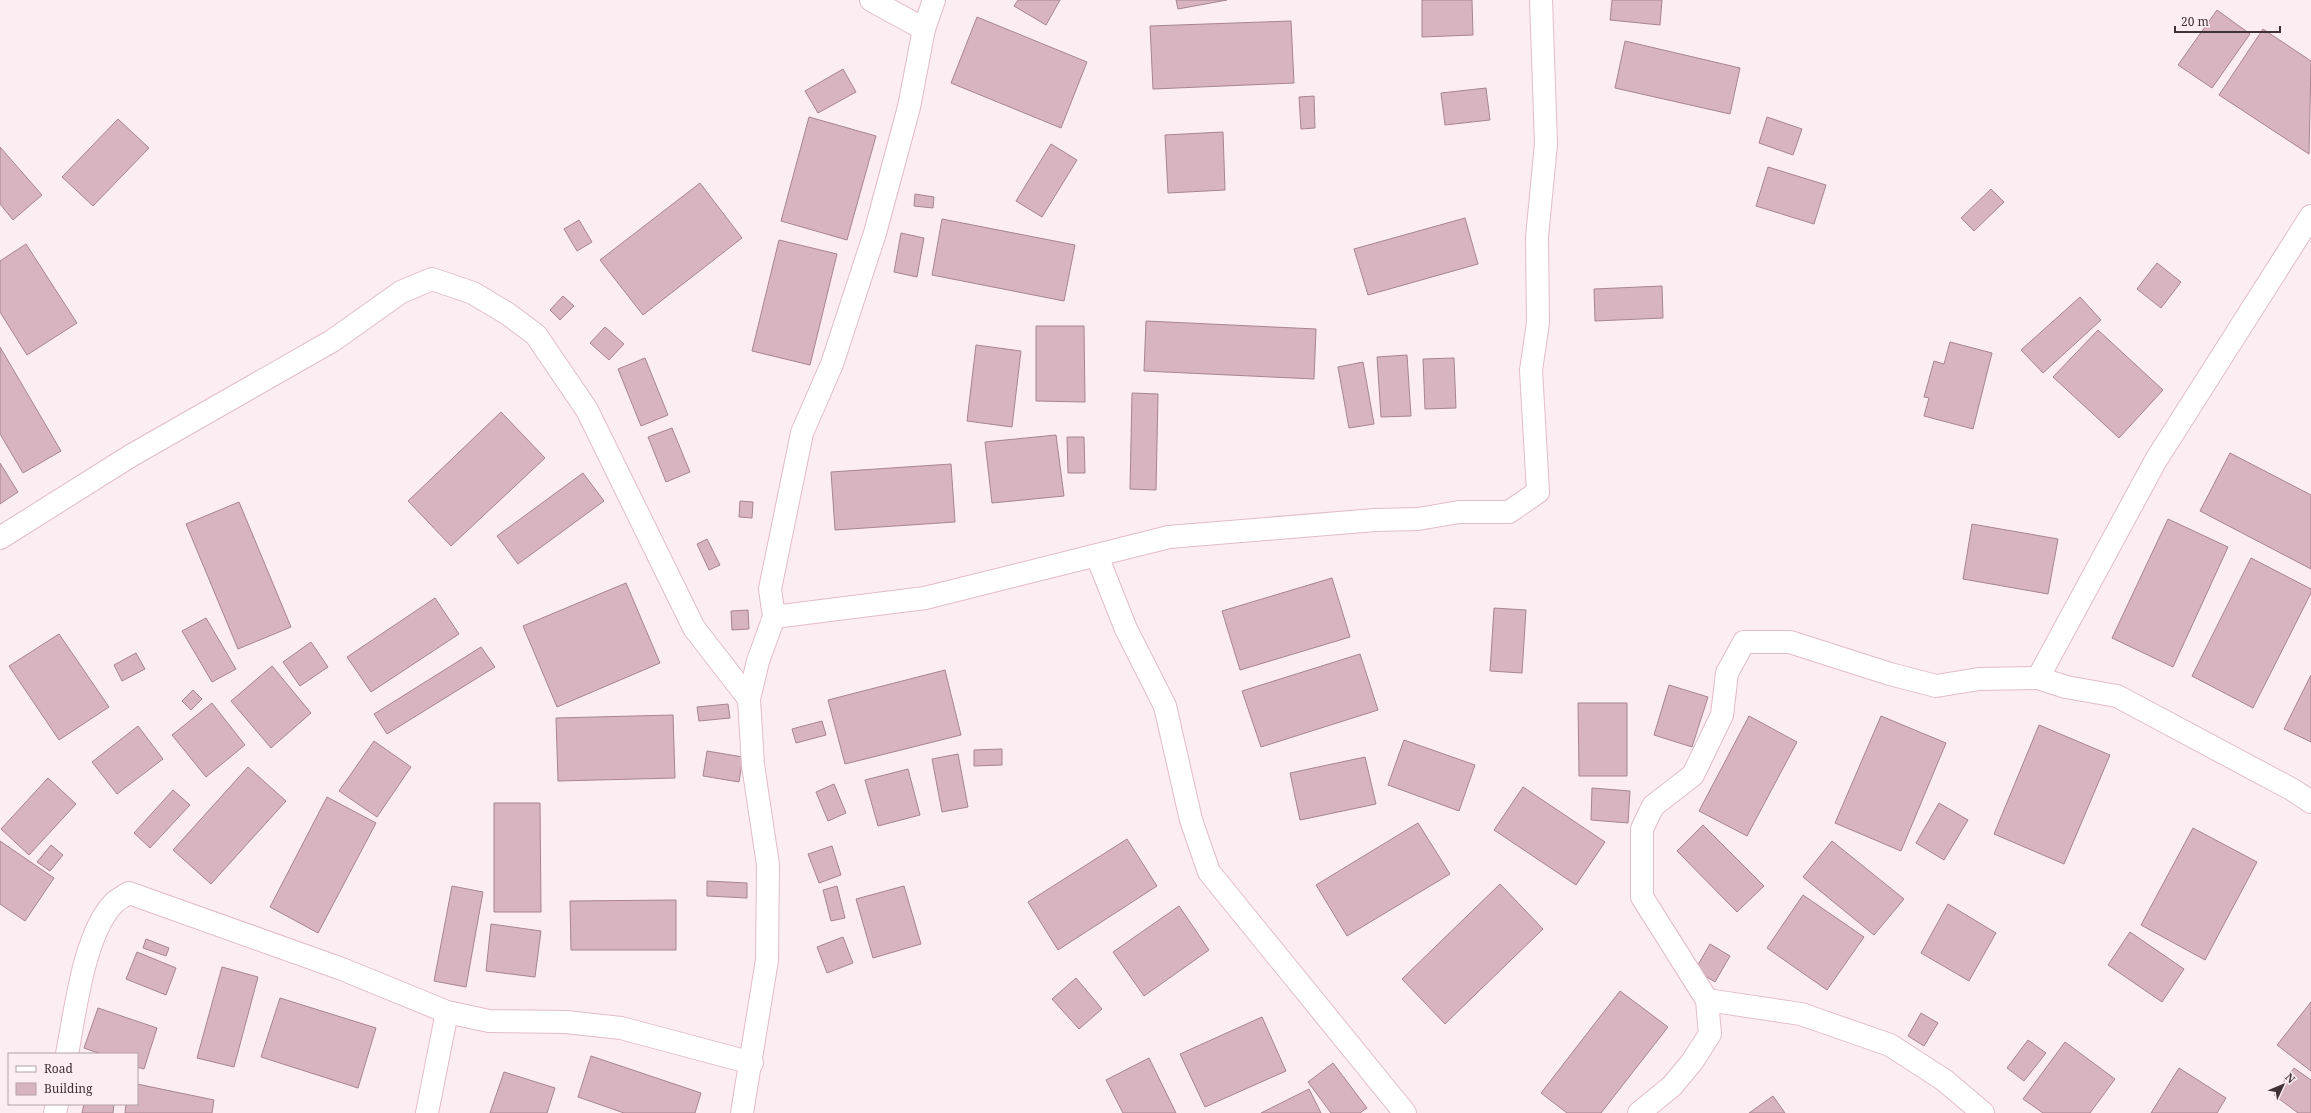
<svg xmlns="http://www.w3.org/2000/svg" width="2311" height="1113" font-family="'Noto Serif',serif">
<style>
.building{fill:#d8b3c0;stroke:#a78491}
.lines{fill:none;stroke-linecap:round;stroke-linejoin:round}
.street-casing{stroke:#e1bcc9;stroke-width:24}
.street{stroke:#fff;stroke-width:22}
</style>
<rect width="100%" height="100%" fill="#fcedf2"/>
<!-- building -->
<g class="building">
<polygon points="1018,0 1060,0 1046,25 1014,6"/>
<polygon points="1176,0 1227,0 1178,9"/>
<polygon points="1422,0 1472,0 1473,35 1422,37"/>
<polygon points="1612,0 1662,0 1660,25 1610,20"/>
<polygon points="2217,10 2250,34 2212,88 2178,65"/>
<polygon points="977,17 1087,62 1061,128 951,83"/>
<polygon points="1291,21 1294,83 1153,89 1150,26"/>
<polygon points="2263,29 2311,61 2309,154 2219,95"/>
<polygon points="1625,41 1740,68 1730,114 1615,88"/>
<polygon points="843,69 856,92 818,113 805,91"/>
<polygon points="1486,88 1490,120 1445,125 1441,93"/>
<polygon points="1314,96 1315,128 1301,129 1299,97"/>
<polygon points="809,117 876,136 847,240 781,221"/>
<polygon points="1767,117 1802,129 1793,155 1759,143"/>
<polygon points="118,119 149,148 93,206 62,177"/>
<polygon points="1223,132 1225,190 1168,193 1165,135"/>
<polygon points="1051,144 1077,160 1042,217 1016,201"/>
<polygon points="0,147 42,195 13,220 0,204"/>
<polygon points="1768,167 1826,185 1814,224 1756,206"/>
<polygon points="700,183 742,238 643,315 600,260"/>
<polygon points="1991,189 2004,202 1974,231 1961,218"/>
<polygon points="915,194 934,197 933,208 914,206"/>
<polygon points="1465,218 1478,264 1368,295 1354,249"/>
<polygon points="942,219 1075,245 1064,301 932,275"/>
<polygon points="579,220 592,242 577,251 564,229"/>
<polygon points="901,233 924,238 917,277 894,272"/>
<polygon points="779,240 837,254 810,365 752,351"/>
<polygon points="26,244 77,323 27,355 0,312 0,261"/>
<polygon points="2157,263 2181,282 2161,308 2137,289"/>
<polygon points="1662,286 1663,318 1595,321 1594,289"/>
<polygon points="563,296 574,306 560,320 550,310"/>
<polygon points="2080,297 2101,320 2043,373 2021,350"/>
<polygon points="1146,321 1316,329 1314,379 1144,371"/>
<polygon points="1036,326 1084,326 1085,402 1036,401"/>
<polygon points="605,327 624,344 609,360 590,343"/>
<polygon points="2098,330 2163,390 2119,438 2053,377"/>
<polygon points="1950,342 1992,353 1973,429 1924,416 1929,398 1924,397 1934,361 1944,364"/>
<polygon points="976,345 1021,351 1012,427 967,421"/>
<polygon points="0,347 61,451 23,473 0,434"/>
<polygon points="1407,355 1411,416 1381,417 1377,357"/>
<polygon points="645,358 668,415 641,426 618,369"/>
<polygon points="1454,358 1456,408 1425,409 1423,359"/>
<polygon points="1363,362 1374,424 1349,428 1338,367"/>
<polygon points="1132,393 1158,394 1156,490 1130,489"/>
<polygon points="501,412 545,458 451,546 408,501"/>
<polygon points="672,428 690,472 666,482 648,437"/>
<polygon points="1056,435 1064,496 992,503 985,442"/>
<polygon points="1067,437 1084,437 1085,473 1068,473"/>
<polygon points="2230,453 2311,495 2311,569 2200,511"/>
<polygon points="0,463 18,492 0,504"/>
<polygon points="951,464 955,522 835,530 831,472"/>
<polygon points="583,473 604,501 518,564 497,536"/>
<polygon points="740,501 753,502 752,518 739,517"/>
<polygon points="239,502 291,627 238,649 186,524"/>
<polygon points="2168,519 2228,547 2173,667 2112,638"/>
<polygon points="1972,524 2058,539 2048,594 1963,579"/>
<polygon points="707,539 720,565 709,570 697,544"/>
<polygon points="2251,558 2311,589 2311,593 2253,708 2192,676"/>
<polygon points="1332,578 1350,637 1240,670 1222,611"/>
<polygon points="626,583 660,663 557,707 523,626"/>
<polygon points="435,598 459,634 371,692 347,657"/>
<polygon points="1494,608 1526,610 1522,673 1490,671"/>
<polygon points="748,610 749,629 732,630 731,611"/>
<polygon points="206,618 236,669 212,682 182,631"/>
<polygon points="59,634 109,707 59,740 9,666"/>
<polygon points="311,642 328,667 300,686 283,662"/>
<polygon points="481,647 495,667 387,734 374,714"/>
<polygon points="136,653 145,669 122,681 114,665"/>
<polygon points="1360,654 1378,710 1261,747 1242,691"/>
<polygon points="272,666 311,713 271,748 231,701"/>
<polygon points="945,670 961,735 845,764 828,700"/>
<polygon points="2311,675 2311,742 2284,729"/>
<polygon points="1669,685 1708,697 1692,747 1654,735"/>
<polygon points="193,690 202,699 191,710 182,701"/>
<polygon points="212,703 245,745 206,777 172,735"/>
<polygon points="1578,703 1627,703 1627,776 1579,776"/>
<polygon points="728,704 730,718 699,721 697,707"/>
<polygon points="673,715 675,778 558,781 556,718"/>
<polygon points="1749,716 1797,742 1747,836 1699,811"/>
<polygon points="1881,716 1946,743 1901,851 1835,823"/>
<polygon points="822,721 826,735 796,743 792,729"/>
<polygon points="2039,725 2110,755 2064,864 1994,834"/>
<polygon points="138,726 163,759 117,794 92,762"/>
<polygon points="1404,740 1475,765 1459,811 1388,785"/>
<polygon points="374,741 411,767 377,817 339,791"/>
<polygon points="1002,749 1002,765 974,766 974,750"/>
<polygon points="707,751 743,757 739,782 703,776"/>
<polygon points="958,754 968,807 942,812 932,759"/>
<polygon points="1365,757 1376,804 1300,820 1290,773"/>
<polygon points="248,767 286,801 211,884 173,850"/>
<polygon points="908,769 920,815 878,826 865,780"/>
<polygon points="48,778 76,804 29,855 1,829"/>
<polygon points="834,784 846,813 828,821 816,792"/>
<polygon points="1523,787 1605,842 1576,885 1494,830"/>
<polygon points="1592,788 1630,791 1628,823 1591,820"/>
<polygon points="173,790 190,805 150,848 134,833"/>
<polygon points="327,797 376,823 318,933 270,907"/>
<polygon points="494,803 540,803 541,912 494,912"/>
<polygon points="1939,803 1968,820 1944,860 1916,843"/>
<polygon points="1418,823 1450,874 1347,936 1316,885"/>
<polygon points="1703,825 1764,886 1737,912 1677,851"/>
<polygon points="2193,828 2257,862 2205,960 2141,925"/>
<polygon points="1127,839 1157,886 1058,950 1028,902"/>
<polygon points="0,841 54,878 25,921 0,904"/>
<polygon points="1832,841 1904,899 1874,935 1803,877"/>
<polygon points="51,845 63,855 50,871 37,862"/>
<polygon points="832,846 841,875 819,883 808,854"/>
<polygon points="707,881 747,883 747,898 707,896"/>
<polygon points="1500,884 1543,929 1445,1024 1402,979"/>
<polygon points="452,886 483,892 466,987 434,981"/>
<polygon points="837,886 845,918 831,921 823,890"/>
<polygon points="904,886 921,944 873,958 856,899"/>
<polygon points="1803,895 1864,937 1827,990 1767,948"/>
<polygon points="676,900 676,950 571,950 570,901"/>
<polygon points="1948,904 1996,933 1969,981 1921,953"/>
<polygon points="1179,906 1209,950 1144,996 1113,952"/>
<polygon points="491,924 541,931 535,977 486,971"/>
<polygon points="2130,932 2184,969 2162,1002 2108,965"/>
<polygon points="843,937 853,963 827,973 817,947"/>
<polygon points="146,939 169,948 166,956 143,948"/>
<polygon points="1710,944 1730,956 1715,982 1695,970"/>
<polygon points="137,952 176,968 166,995 126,979"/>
<polygon points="222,967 258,977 234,1067 197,1058"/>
<polygon points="1076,978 1102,1009 1079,1029 1052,999"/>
<polygon points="1620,991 1668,1027 1601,1113 1567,1113 1541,1093"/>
<polygon points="280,998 376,1028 358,1088 261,1057"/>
<polygon points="2311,1002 2311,1071 2277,1045"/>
<polygon points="98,1008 157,1028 144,1069 137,1067 137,1054 101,1054 84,1048"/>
<polygon points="1921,1013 1938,1023 1924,1046 1908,1036"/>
<polygon points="1262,1017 1286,1071 1205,1107 1180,1054"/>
<polygon points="2028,1040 2046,1053 2024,1081 2007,1068"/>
<polygon points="2065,1042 2115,1079 2090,1113 2043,1113 2023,1099"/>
<polygon points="591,1056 701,1093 695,1113 624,1113 578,1097"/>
<polygon points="1149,1058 1176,1113 1123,1113 1106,1080"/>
<polygon points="1333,1063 1367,1108 1360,1113 1331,1113 1308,1082"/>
<polygon points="2179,1068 2226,1098 2217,1113 2151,1113"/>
<polygon points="2294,1068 2311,1080 2311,1113 2298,1113 2274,1095"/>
<polygon points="504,1072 555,1088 547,1113 490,1113"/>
<polygon points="137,1084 214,1100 212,1113 125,1113 126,1104 137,1104"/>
<polygon points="1309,1089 1321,1113 1261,1113"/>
<polygon points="1773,1096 1785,1113 1749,1113"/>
<polygon points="84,1104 114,1104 113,1113 82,1113"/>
</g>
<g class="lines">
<defs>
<g id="street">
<polyline points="871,0 924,29"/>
<polyline points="0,538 132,455 332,341 401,292 432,279 473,293 508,314 536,335 587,410 694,628 749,699"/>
<polyline points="1097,556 1126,629 1165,706 1191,820 1209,872 1405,1113"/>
<polyline points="774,617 925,598 1169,537 1375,520 1418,519 1459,512 1509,512 1538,492 1531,370 1538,323 1537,237 1546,144 1541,0"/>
<polyline points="2038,678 2156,460 2311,216"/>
<polyline points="1707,1000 1801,1014 1890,1045 1944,1080 1983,1113"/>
<path d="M67 1054C75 1013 84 933 114 903 118 899 124 896 129 893L342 969 447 1012 489 1021 566 1022 621 1028 752 1063"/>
<polyline points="55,1113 57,1104"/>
<polyline points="427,1113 447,1012"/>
<polyline points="742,1113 767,960 768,865 753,765 749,699 758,661 774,617 770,589 802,433 832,364 875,233 909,107 924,29 934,0"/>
<polyline points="1639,1113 1672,1086 1692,1062 1710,1034 1707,1000 1642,897 1642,829 1653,806 1693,775 1722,715 1727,673 1744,642 1790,642 1890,674 1936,686 1979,679 2038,678 2066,687 2117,696 2293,790 2311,802"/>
</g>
</defs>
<!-- street casing -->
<use href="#street" class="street-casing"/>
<!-- street -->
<use href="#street" class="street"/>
</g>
<!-- legend -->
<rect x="8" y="1053" width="130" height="52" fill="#fcedf2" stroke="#b1a2a7"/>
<rect x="16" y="1066" width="20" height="6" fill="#ffffff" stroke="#b1a2a7"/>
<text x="44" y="1073" font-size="12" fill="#403136">Road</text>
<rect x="16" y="1083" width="20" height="12" fill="#d8b3c0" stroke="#b1a2a7"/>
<text x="44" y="1093" font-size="12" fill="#403136">Building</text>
<!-- north arrow -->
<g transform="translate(2283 1085) rotate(46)" stroke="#fcedf2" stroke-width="3" paint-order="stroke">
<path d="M0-3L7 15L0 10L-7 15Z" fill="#403136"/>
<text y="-6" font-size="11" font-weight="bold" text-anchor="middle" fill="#403136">N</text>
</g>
<!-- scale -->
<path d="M2175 26v6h105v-6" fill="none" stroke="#403136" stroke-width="2"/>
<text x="2181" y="26" font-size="12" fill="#403136" stroke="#fcedf2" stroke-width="3" paint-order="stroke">20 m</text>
</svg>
